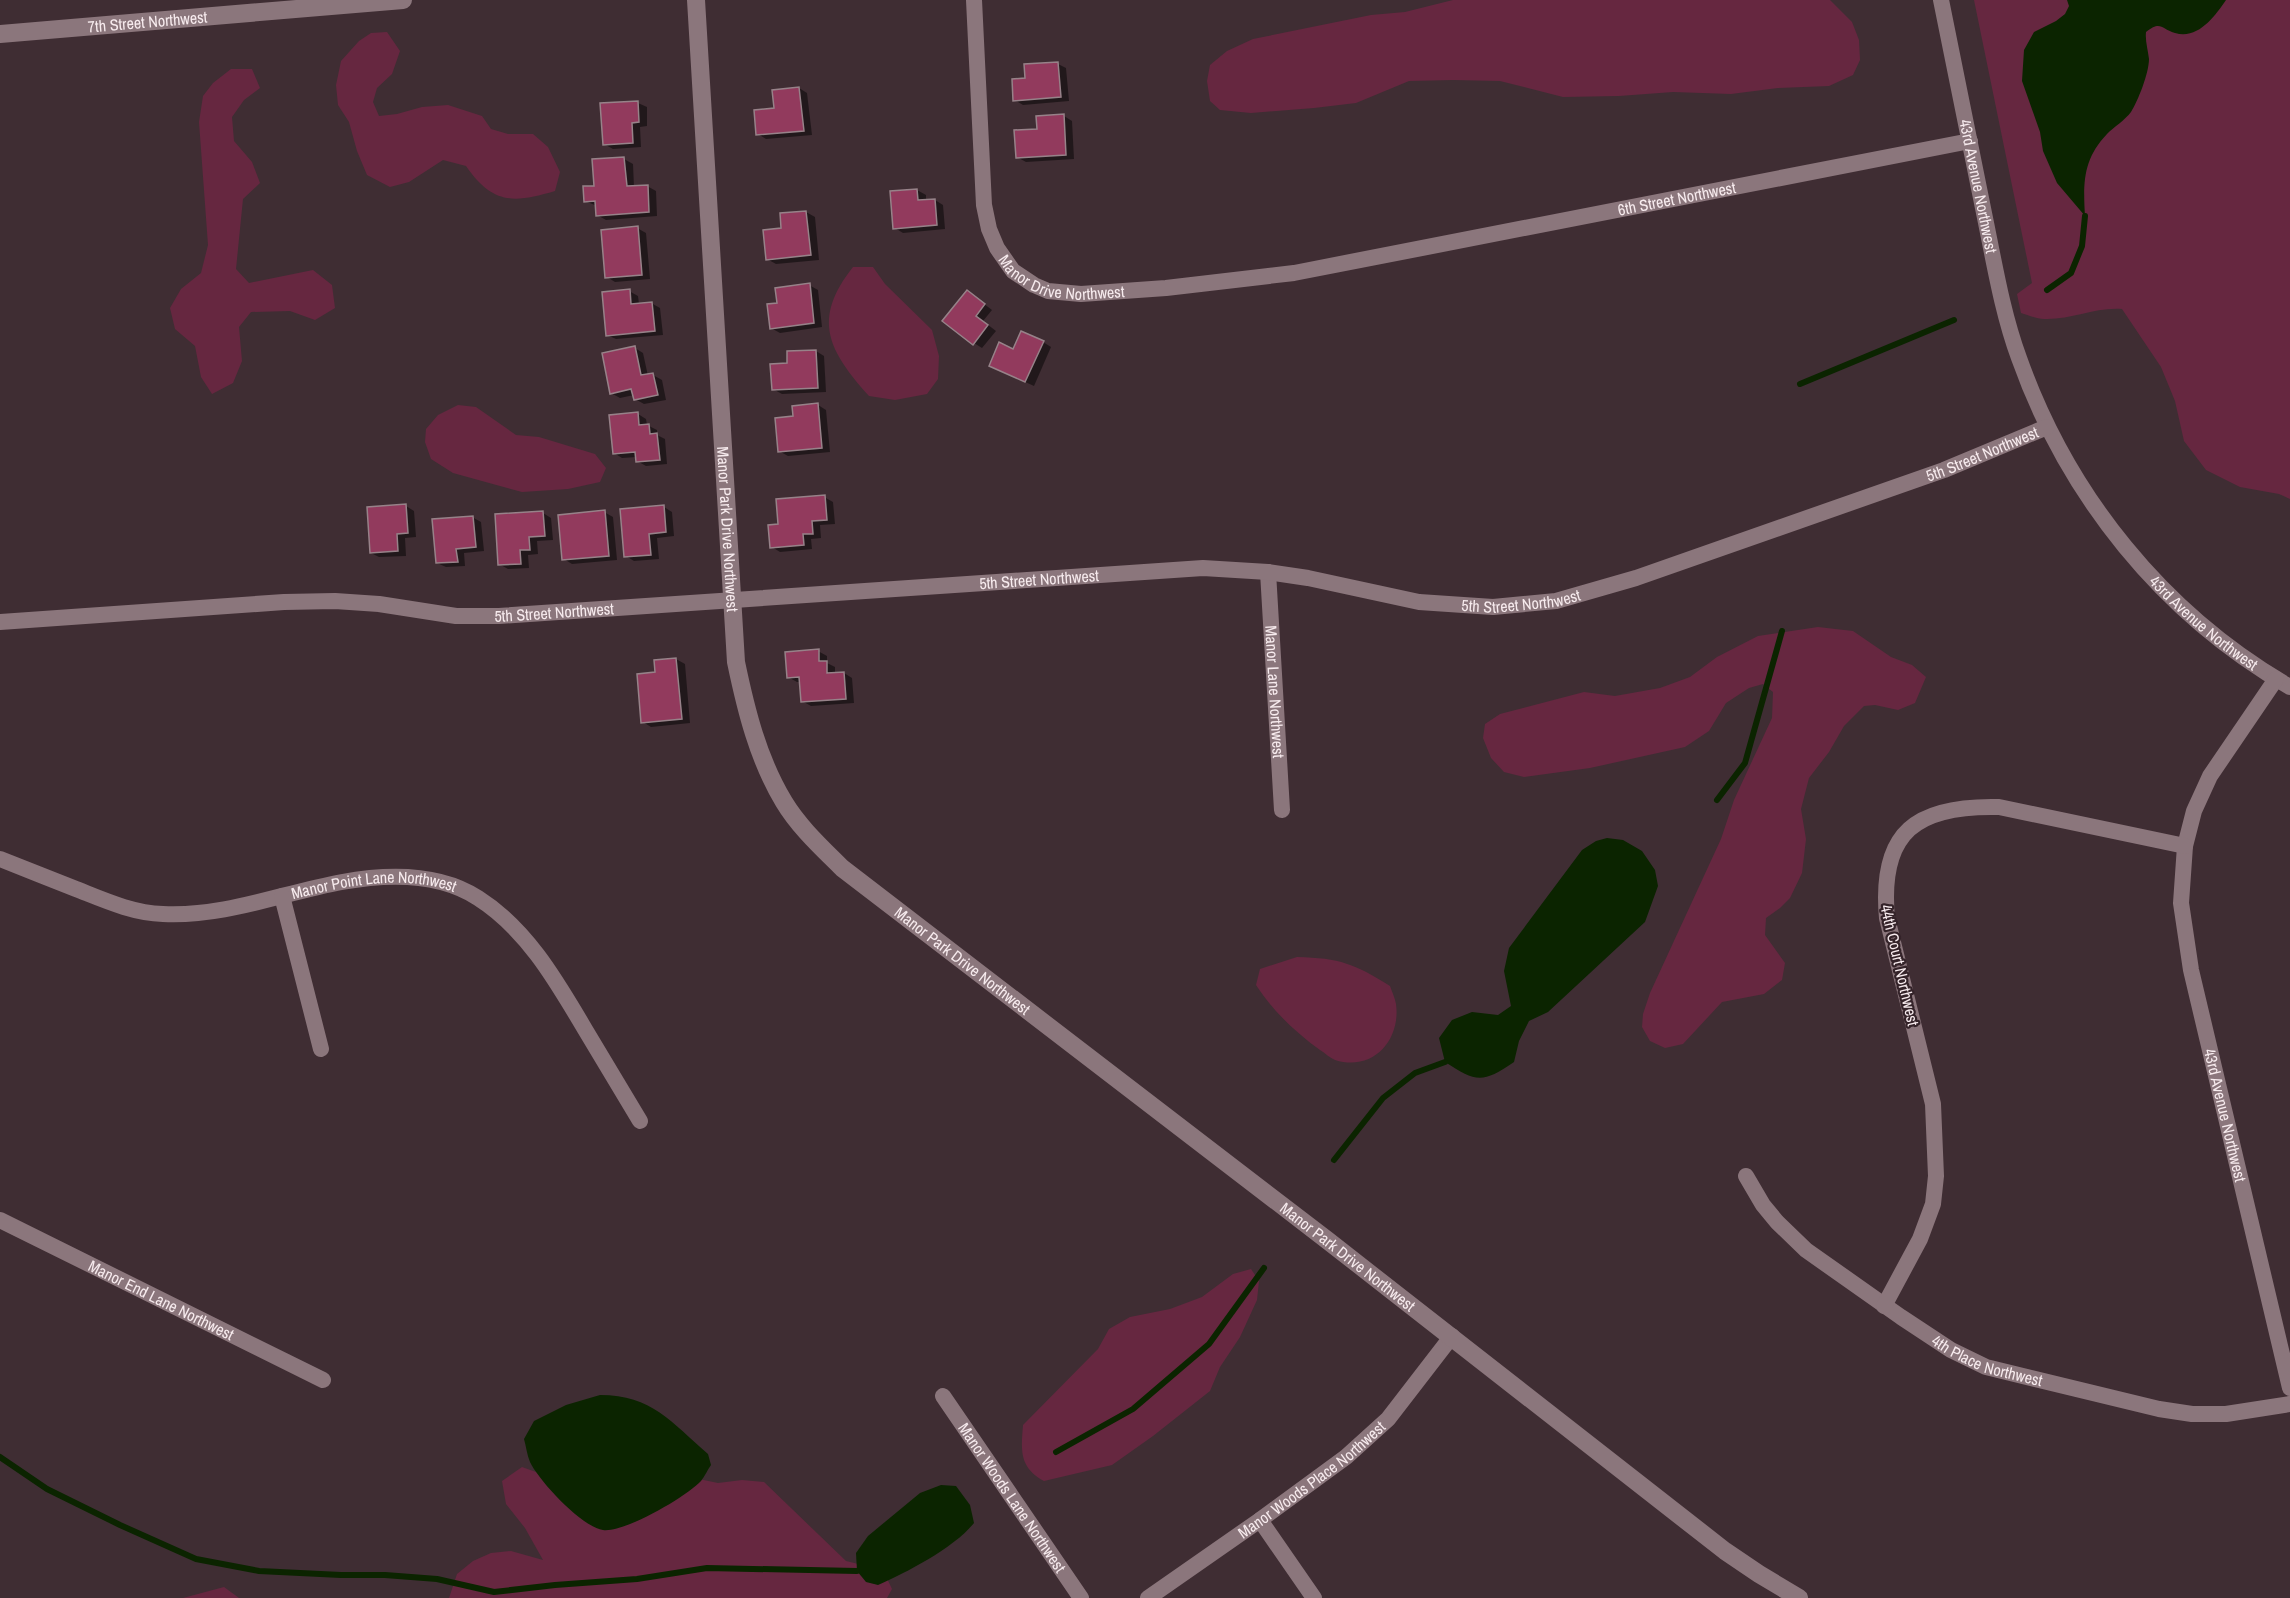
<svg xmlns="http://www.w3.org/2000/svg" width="2290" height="1598" font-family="'Archivo Narrow',sans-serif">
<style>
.green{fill:#662740}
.water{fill:#0b2400}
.shadow{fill:#0007}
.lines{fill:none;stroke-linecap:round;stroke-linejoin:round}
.stream{stroke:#0b2400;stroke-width:6}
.building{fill:#923a5d;stroke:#978289;stroke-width:1.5}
.street{stroke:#8b767c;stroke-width:16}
.secondary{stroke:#8b767c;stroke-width:18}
.labels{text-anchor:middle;stroke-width:4.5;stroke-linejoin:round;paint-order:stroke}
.street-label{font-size:16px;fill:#f7ebee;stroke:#342329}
</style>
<rect width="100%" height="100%" fill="#3f2d33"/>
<!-- green -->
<g class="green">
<polygon points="1453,0 1830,0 1852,22 1859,40 1860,60 1853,75 1829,86 1778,88 1731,94 1673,92 1619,96 1563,97 1500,81 1453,80 1409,81 1356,103 1314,108 1251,113 1220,110 1210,101 1207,81 1210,65 1227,51 1253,39 1371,15 1405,12"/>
<path d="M1974 0H2290V499L2279 494 2240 487 2206 470 2184 441 2175 401 2161 367 2122 309C2095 307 2071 320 2044 319 2037 319 2028 315 2021 313L2017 294 2032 283Z"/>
<path d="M387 32 400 51 392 74 377 88 373 102 379 116 397 114 422 107 448 105 482 116 491 129 508 134H533L548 147 560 172 555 191C514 203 493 205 466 166L443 160 409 182 390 187 367 175 357 151 349 122 338 105 336 85 341 61 359 41 371 33Z"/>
<polygon points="231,69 252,69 260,88 244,100 232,117 234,141 252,162 260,183 243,199 236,269 249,283 313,270 332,285 335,308 315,320 290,311 251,312 239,327 242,361 233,383 212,394 201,377 195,346 175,329 170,308 181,289 201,273 208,245 199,122 203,96 213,83"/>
<path d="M853 267H873L885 284 932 330 939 356 938 379 927 394 895 400 869 396C829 351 811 320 853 267Z"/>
<polygon points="458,405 476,407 516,435 539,437 595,454 606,468 600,482 568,489 522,492 453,473 431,459 425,442 426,429 438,415"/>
<polygon points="1818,627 1853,631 1891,657 1912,665 1926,677 1915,703 1898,710 1875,705 1864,706 1844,726 1829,752 1809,778 1801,809 1806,839 1802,873 1790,898 1780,908 1766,918 1765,935 1785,963 1782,980 1764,994 1722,1002 1683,1044 1665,1048 1650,1041 1642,1027 1643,1014 1650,993 1721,839 1734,800 1772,718 1773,692 1763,684 1749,688 1726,703 1709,731 1685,747 1590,768 1524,777 1504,772 1491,758 1483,738 1485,724 1500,714 1584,692 1615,696 1660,688 1690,677 1717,657 1758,636"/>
<path d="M1297 957C1340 958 1355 964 1390 986 1392 992 1395 998 1396 1004 1401 1040 1373 1072 1335 1060 1330 1058 1325 1053 1320 1050 1295 1032 1273 1011 1256 985L1260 969Z"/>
<path d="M1251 1269 1259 1281 1257 1300 1240 1337 1220 1367 1210 1391 1153 1436 1112 1465 1044 1481C1019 1467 1021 1451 1023 1425L1098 1349 1109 1329 1130 1317 1170 1309 1202 1297 1233 1274Z"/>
<polygon points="522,1467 547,1476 694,1478 718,1483 742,1480 764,1482 846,1561 883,1570 892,1589 887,1598 449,1598 457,1574 473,1561 491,1553 511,1551 543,1560 525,1528 506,1504 502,1481"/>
<polygon points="224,1587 239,1598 183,1598"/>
</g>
<!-- water -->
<g class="water">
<path d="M2067 0H2226C2215 16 2198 40 2175 33 2161 29 2161 20 2146 32 2145 41 2148 50 2149 59 2149 73 2138 101 2131 112 2125 120 2114 127 2107 134 2083 159 2083 183 2085 216L2057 183 2043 151 2040 132 2022 81 2024 50 2034 32 2056 21 2065 14 2069 6Z"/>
<path d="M1607 838 1623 840 1642 851 1655 870 1658 886 1645 922 1548 1012 1529 1021 1519 1041 1514 1062C1482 1084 1476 1082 1445 1062L1439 1038 1452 1020 1472 1012 1498 1015 1511 1006 1504 971 1509 948 1582 850 1596 841Z"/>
<path d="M600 1395C652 1395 671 1422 708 1454L711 1465C708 1469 705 1476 701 1481 687 1496 625 1533 603 1530 582 1527 539 1481 530 1462 527 1455 526 1446 524 1439L534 1421 566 1405Z"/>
<path d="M941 1485 956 1486 970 1505 974 1523C954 1548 907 1572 878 1585L866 1582 857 1571 856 1553 868 1536 920 1493Z"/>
</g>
<!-- shadow -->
<g class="shadow">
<polygon points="1058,64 1066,68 1069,101 1023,105 1015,100 1026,80"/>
<polygon points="799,88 807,93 812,135 766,139 758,134 775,109"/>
<polygon points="638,103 647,107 647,126 640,127 641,147 613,149 604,144"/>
<polygon points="1064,116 1072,121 1074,159 1026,162 1017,157 1039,131"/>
<polygon points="624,159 633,164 634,187 647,186 656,191 657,216 606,220 597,215 597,206 585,201 596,187"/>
<polygon points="917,190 926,195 926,201 935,200 943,205 945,229 903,233 895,228"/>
<polygon points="806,212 815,217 819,260 776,264 767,259 783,230"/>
<polygon points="637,228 646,233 650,279 615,282 607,277"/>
<polygon points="809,285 818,290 822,327 780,333 771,328 778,305"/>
<polygon points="629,291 638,296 639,304 651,303 660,308 663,335 616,339 607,335"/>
<polygon points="975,297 992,310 983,321 996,331 982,348 974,343"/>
<polygon points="1043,342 1051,347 1034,386 999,370 1013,350"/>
<polygon points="635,348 643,353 648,376 653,375 662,380 666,400 644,404 635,399 634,395 620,398 611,393"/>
<polygon points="816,351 824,356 826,392 782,394 773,389 789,364"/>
<polygon points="818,405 826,410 830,452 788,456 779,451 794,418"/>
<polygon points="638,414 646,419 647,425 657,430 657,435 665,439 667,464 646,466 637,461 637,457 622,458 614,453"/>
<polygon points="824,497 833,502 835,524 820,525 821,538 811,539 812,549 780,552 772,547 780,525"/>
<polygon points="406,506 414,511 416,537 405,538 406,556 379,557 371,553"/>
<polygon points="664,507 672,512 674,536 657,538 659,559 634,561 626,556"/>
<polygon points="604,512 613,517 617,560 572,564 564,559"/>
<polygon points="543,513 551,518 553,540 537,541 538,554 528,555 529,568 508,569 499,564"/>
<polygon points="472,517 481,522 484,551 464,553 465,566 446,567 437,563"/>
<polygon points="818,651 827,656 827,663 835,667 835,674 844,673 852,678 854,703 811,706 802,701 801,682 797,682 788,677"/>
<polygon points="676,659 685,664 690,723 651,727 643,722 656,674 655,661"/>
</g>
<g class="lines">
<!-- stream -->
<g class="stream">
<polyline points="2047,290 2071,273 2082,246 2085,216"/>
<polyline points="1800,384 1954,320"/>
<polyline points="1717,800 1745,763 1782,631"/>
<polyline points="1334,1160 1383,1098 1415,1073 1445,1062"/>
<polyline points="1056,1452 1133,1409 1209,1344 1264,1268"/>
<polyline points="0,1457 47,1489 120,1525 196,1559 259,1571 341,1575 385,1575 437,1579 494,1592 555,1585 637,1579 707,1568 857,1571"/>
</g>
</g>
<!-- building -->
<g class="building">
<polygon points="1058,62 1061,97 1013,101 1012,79 1025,78 1024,64"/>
<polygon points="799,87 804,131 756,135 754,110 774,108 772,90"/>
<polygon points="638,101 639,122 632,123 633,143 603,145 600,103"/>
<polygon points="1064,114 1066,155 1016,158 1014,130 1037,129 1036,116"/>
<polygon points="624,157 627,186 648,185 649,212 596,216 595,201 584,202 583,186 594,186 592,159"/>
<polygon points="917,189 918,200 935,199 937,225 893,229 890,191"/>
<polygon points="806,211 811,255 766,260 763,230 781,228 780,213"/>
<polygon points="638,226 642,275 605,278 601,230"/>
<polygon points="810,283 814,323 770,329 767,304 777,303 775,288"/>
<polygon points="630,289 631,304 652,302 655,331 606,336 602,292"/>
<polygon points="967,290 985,304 976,316 988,325 973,345 942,321"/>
<polygon points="1021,331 1044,341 1025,382 989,366 999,342 1013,349"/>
<polygon points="635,346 641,375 653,373 658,395 634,400 631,389 610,394 602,353"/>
<polygon points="816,350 818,388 772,390 770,364 787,363 787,351"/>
<polygon points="818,403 822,448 778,452 775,418 793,416 792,406"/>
<polygon points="638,412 639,425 649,424 650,434 657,433 660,460 636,462 635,452 613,454 609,415"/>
<polygon points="825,495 827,520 812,521 813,534 803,534 804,545 770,548 768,525 778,524 776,499"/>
<polygon points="406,504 408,533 397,534 398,551 370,553 367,507"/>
<polygon points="664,505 666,532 649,534 651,555 624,557 620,509"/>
<polygon points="605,510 609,556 562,560 558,515"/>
<polygon points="543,511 545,536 529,537 530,550 520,550 521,564 498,565 495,514"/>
<polygon points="473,516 476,547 456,549 458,562 436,563 432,519"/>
<polygon points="819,649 819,661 827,661 827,673 844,672 846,699 801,702 799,677 787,678 785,652"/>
<polygon points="676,658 682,719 641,723 637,674 655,672 654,660"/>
</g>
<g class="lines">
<!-- street -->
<g class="street">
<path id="s1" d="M974 0 984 205 989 229 997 248 1013 271 1034 285 1048 291 1081 294 1166 288 1294 273 1970 141"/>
<path id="s2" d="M1941 0C1955 71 1970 142 1984 213 1994 261 2002 312 2019 358 2068 496 2163 614 2290 687"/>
<path id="s3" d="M1268 572 1282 810"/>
<path id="s4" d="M0 622 284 602 335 601 379 604 456 616H499L1203 568 1268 572 1308 578 1419 602 1493 607 1556 601 1636 578 1944 470 2047 427"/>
<path id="s5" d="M2276 679 2210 776 2194 811 2185 846 2181 903 2191 970 2290 1388"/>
<path id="s6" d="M0 859C25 869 51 879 76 889 104 900 132 913 163 914 225 917 282 893 342 882 386 874 438 872 478 898 527 929 557 982 586 1031 604 1061 622 1091 640 1121"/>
<polyline points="282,896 321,1049"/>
<path id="s7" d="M1746 1176 1763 1205 1777 1222 1806 1250 1901 1317 1951 1350 1986 1367 2159 1409 2192 1414H2226L2290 1404"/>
<path id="s8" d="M0 1220 323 1380"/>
<path d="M1884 1306 1920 1239 1933 1204 1936 1176 1933 1104 1887 918C1879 831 1917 805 1999 807L2185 846"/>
<path id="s9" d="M943 1396 1081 1598"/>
<polyline points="1260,1520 1314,1598"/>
<path id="s10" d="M1148 1598 1260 1520 1346 1457 1388 1419 1452 1336"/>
</g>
<!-- secondary -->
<g class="secondary">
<path id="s11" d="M696 0 736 662C746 710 758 759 784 802 799 827 822 848 842 868L1327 1240 1725 1551 1759 1574 1799 1598"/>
<path id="s12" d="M0 34 403 0"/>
</g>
</g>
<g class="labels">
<!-- street labels -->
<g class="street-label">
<text dy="6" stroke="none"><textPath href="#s12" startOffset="148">7th Street Northwest</textPath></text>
<text dy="6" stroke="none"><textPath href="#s2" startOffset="190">43rd Avenue Northwest</textPath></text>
<text dy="6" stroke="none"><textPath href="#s1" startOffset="956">6th Street Northwest</textPath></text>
<text dy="6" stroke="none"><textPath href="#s1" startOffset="328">Manor Drive Northwest</textPath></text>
<text dy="6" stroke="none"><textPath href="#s4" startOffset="2014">5th Street Northwest</textPath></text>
<text dy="6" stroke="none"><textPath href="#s11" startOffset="530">Manor Park Drive Northwest</textPath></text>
<text dy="6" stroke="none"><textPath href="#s4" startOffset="1042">5th Street Northwest</textPath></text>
<text dy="6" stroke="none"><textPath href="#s4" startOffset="1528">5th Street Northwest</textPath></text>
<text dy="6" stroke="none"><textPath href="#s4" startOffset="556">5th Street Northwest</textPath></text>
<text dy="6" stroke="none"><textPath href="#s2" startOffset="694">43rd Avenue Northwest</textPath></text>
<text dy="6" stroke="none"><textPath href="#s3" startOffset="120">Manor Lane Northwest</textPath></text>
<text dy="6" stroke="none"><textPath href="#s6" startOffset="387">Manor Point Lane Northwest</textPath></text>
<text dy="6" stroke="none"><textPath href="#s11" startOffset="1052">Manor Park Drive Northwest</textPath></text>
<text transform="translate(1900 965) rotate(77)" y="6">44th Court Northwest</text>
<text dy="6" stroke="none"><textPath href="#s5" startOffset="466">43rd Avenue Northwest</textPath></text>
<text dy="6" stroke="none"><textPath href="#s11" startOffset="1538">Manor Park Drive Northwest</textPath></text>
<text dy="6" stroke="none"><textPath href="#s8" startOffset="180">Manor End Lane Northwest</textPath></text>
<text dy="6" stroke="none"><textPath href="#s7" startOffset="310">4th Place Northwest</textPath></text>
<text dy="6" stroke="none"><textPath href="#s10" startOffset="202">Manor Woods Place Northwest</textPath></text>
<text dy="6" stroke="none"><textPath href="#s9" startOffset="123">Manor Woods Lane Northwest</textPath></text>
</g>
</g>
</svg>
